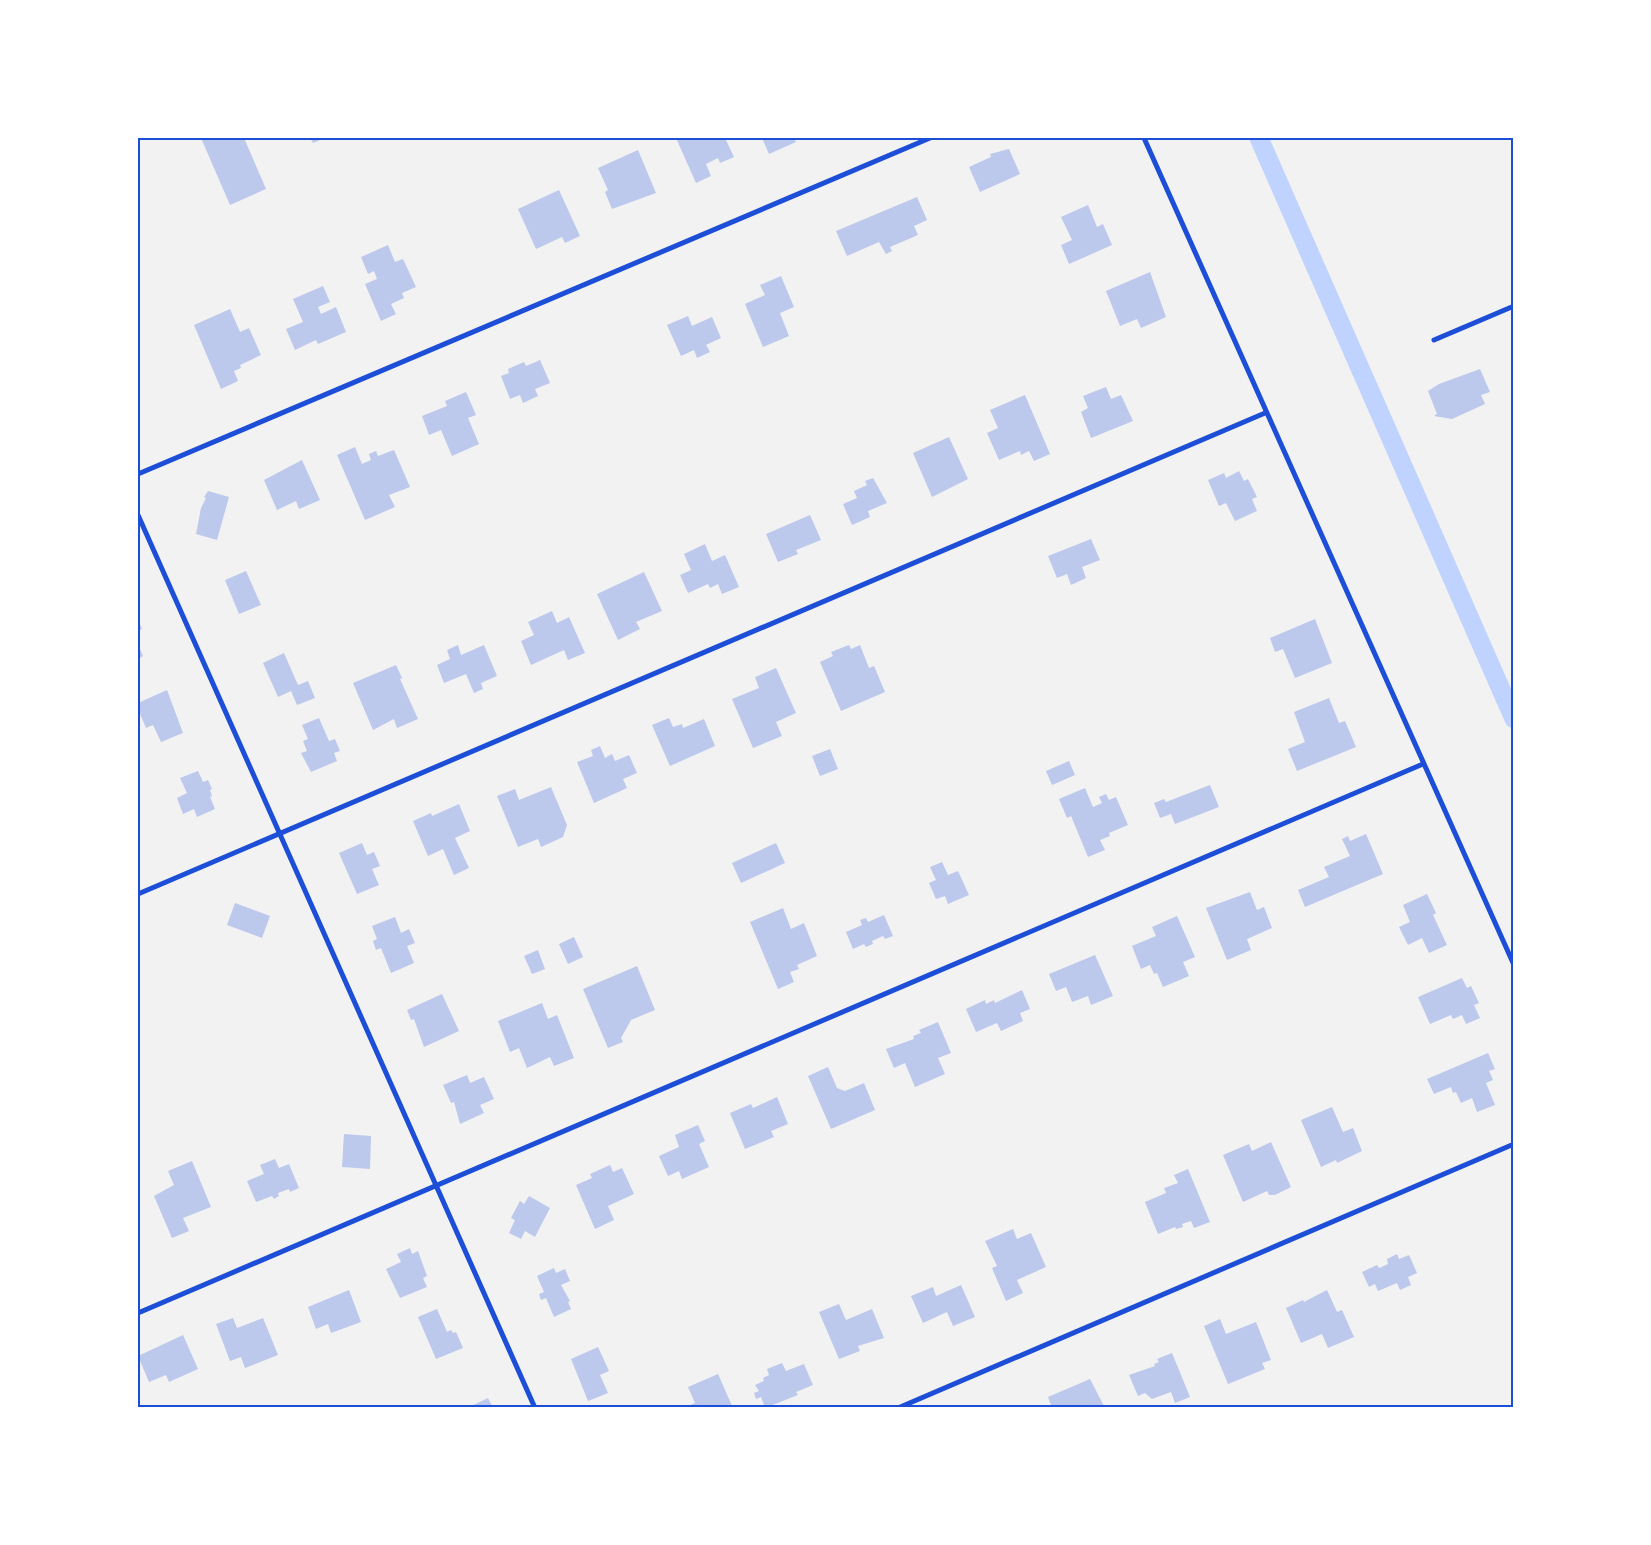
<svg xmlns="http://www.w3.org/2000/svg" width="1651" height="1545" font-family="Ubuntu,sans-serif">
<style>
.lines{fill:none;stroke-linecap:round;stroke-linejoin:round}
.canal{stroke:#bfd3fe;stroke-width:19}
.building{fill:#bdc9ec}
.minor{stroke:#1d4ed8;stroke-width:5}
.neatline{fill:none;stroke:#1d4ed8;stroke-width:2}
</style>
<rect width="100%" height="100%" fill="#f2f2f2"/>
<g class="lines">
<!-- canal -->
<polyline class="canal" points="1259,138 1514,719"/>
</g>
<!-- building -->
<g class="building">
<polygon points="201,138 244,138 266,189 230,205"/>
<polygon points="310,138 325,138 313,143"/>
<polygon points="676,138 725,138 734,157 720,163 718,158 706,164 711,176 696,183"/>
<polygon points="762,138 794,138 796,142 769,154"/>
<polygon points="1009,149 1020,174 980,192 969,167 991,157 990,154"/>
<polygon points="638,150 656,193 612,209 605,192 608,190 598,168"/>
<polygon points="559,190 580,236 565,243 562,237 536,249 518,209"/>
<polygon points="917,197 927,220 914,226 918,235 890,247 892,251 886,254 879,242 847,256 836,231"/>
<polygon points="1088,205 1097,227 1103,224 1112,245 1069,264 1061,245 1072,240 1061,217"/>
<polygon points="388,245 395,262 403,259 416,287 402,293 404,298 391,304 396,314 381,321 365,284 377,279 374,271 368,274 361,257"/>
<polygon points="1150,272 1166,317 1141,328 1137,319 1120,326 1106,291"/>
<polygon points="781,276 794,307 780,313 789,336 763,347 745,304 765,295 760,285"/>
<polygon points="323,286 330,302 318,307 321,314 336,307 346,332 318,344 316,340 295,350 286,329 303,322 293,299"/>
<polygon points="230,309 240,332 249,328 261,355 240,365 241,368 234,371 238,381 221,389 194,325"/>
<polygon points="688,316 692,326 712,317 721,338 706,345 710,352 697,358 694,350 681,356 667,325"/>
<polygon points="540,360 550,383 535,389 538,396 523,403 520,395 510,399 501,376 509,373 508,369 524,362 526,366"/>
<polygon points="1480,369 1490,392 1481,395 1485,404 1452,419 1434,416 1437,414 1428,391 1439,384"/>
<polygon points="1106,387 1111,399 1121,395 1133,421 1091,438 1081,412 1088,408 1083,396"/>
<polygon points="466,392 476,415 468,418 479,444 452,456 441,430 429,435 422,416 447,406 445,401"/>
<polygon points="1025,395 1050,454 1034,461 1029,451 1021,455 1020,451 999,460 987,433 998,428 990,410"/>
<polygon points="949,437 968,479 932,497 913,453"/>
<polygon points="355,447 362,464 371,460 369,454 376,451 378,456 394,450 410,487 389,495 395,507 365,520 337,455"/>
<polygon points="302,460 320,500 299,509 296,501 277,510 264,480"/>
<polygon points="1239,471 1244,481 1248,479 1257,497 1252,499 1257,511 1235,521 1226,503 1219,506 1208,480 1224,473 1226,478"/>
<polygon points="873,478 887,503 868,511 870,517 852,525 843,504 857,498 854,491 867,485 865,481"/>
<polygon points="208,491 229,497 217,540 196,534 201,508 206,498 204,497"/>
<polygon points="810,515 821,540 796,550 798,554 778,562 766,534"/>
<polygon points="1091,539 1100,560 1082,567 1086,578 1071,585 1067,574 1057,578 1048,556"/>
<polygon points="705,544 712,561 725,555 739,587 722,594 718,584 710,588 708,584 688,593 680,575 691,570 684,554"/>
<polygon points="246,571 261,605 239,614 225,580"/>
<polygon points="644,572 662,611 636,622 640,629 618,640 597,594"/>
<polygon points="552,611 557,623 569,617 585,653 568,660 564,650 531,665 521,641 534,635 528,622"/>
<polygon points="138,619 142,629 138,631"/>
<polygon points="1315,619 1332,663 1295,678 1283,649 1275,652 1270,638"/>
<polygon points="138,644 143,656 138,659"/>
<polygon points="458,645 461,655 484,645 497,676 481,683 483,689 474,693 466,674 444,683 437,665 450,659 447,650"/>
<polygon points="849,645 851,649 860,645 869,668 874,666 885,692 841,711 820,662 833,656 831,652"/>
<polygon points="284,653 298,685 308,681 315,698 297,705 291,691 278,697 263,663"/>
<polygon points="396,665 402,678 400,679 418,719 397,728 394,719 373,730 353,683"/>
<polygon points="776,668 796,713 776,722 782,736 753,748 732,699 759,688 755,677"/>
<polygon points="167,690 183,733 161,742 153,725 146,728 138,709 138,703"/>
<polygon points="1329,698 1339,723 1345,721 1356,747 1297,771 1288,749 1305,742 1294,712"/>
<polygon points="319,718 329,741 335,739 340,751 334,753 337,761 311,772 301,753 307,751 303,741 308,739 302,725"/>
<polygon points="669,718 673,727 682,724 683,728 704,719 715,746 670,766 652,725"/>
<polygon points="600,746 605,758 612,754 615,761 629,755 637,773 623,779 627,788 594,803 577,762 593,756 591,750"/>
<polygon points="830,749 838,769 820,776 812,756"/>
<polygon points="1069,761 1075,775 1052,785 1046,771"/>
<polygon points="198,771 203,782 208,780 212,789 210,790 212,796 210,797 215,809 197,817 194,809 183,814 177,798 187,793 180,778"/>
<polygon points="1210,785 1219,807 1175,824 1171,814 1160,818 1154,803 1164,799 1166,802"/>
<polygon points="551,787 567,825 563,837 541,847 538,839 518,847 497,796 515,789 519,800"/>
<polygon points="1085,788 1093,807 1102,803 1099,797 1106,794 1109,800 1116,797 1128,825 1109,833 1110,836 1100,840 1105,850 1088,857 1071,816 1067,818 1059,799"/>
<polygon points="459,804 470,831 455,838 469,868 454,875 443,849 428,856 413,821 431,813 432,816"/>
<polygon points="1366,834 1383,874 1305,907 1298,890 1329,877 1324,867 1350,856 1342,839 1348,836 1350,841"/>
<polygon points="362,843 367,855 374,852 380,866 372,869 379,885 357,894 339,853"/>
<polygon points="776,843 785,863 741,883 732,863"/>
<polygon points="942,862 948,875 958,871 969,895 948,904 945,896 936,899 929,883 936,880 930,867"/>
<polygon points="1250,892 1257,910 1264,907 1272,928 1247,939 1251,950 1227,960 1206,908"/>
<polygon points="1427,894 1436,913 1433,915 1447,945 1429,953 1422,938 1408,945 1399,927 1410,922 1403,905"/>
<polygon points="235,903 270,916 262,938 227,925"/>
<polygon points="783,908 791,929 804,923 817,956 797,965 799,969 790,972 794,982 778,989 750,922"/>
<polygon points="884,915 893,936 885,939 883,936 872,941 873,944 866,947 864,944 853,949 846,932 862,925 860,920 866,918 868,922"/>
<polygon points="1177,916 1195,957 1183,962 1189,976 1163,987 1157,973 1154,974 1150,965 1141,969 1132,946 1156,936 1152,927"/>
<polygon points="395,917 401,933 409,929 415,943 407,946 414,963 391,973 381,948 376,950 373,941 377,939 372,926"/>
<polygon points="574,937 583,957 568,964 559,944"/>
<polygon points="538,950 545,969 532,974 524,956"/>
<polygon points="1095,955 1113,996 1091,1005 1088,996 1072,1002 1066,987 1056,991 1049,974"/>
<polygon points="637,966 655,1010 631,1020 621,1038 623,1042 608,1048 583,989"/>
<polygon points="1462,978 1467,988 1471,986 1479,1003 1474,1005 1480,1018 1466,1024 1462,1015 1453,1019 1451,1015 1430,1024 1418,997"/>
<polygon points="1022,990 1030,1009 1020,1013 1023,1021 1001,1031 997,1023 976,1032 966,1009 985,1000 986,1004 994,1000 995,1003"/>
<polygon points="442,994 459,1031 424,1047 414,1019 411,1020 407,1010"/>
<polygon points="542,1003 548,1019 557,1015 574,1058 554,1066 550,1057 527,1068 519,1048 510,1052 498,1021"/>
<polygon points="938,1022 951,1053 938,1058 945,1074 915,1087 905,1063 894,1068 886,1049 914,1039 913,1036 921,1033 919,1030"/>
<polygon points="1488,1053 1495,1069 1489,1071 1493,1080 1486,1083 1495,1105 1477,1112 1472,1098 1461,1103 1456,1092 1453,1093 1451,1087 1434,1094 1427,1079"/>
<polygon points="828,1067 837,1088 845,1091 864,1083 875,1110 831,1129 808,1076"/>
<polygon points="467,1075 470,1083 484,1077 494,1099 480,1105 484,1113 460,1124 454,1102 451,1103 443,1085"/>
<polygon points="777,1097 788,1124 771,1131 774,1137 745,1149 730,1113 751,1104 753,1108"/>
<polygon points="1332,1107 1343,1132 1353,1128 1362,1151 1337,1163 1336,1160 1321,1167 1301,1120"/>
<polygon points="698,1125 705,1141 699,1144 709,1167 682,1179 679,1171 668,1176 659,1156 679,1147 675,1135"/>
<polygon points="344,1134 371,1136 370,1169 342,1167"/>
<polygon points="1271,1142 1291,1187 1275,1195 1269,1195 1267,1191 1243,1202 1223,1155 1249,1144 1252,1151"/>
<polygon points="275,1159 279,1168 289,1164 299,1188 290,1192 289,1189 278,1193 279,1196 274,1199 272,1196 256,1202 247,1181 264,1174 260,1165"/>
<polygon points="192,1161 211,1207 183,1218 189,1231 172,1238 154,1196 174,1185 168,1171"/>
<polygon points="610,1165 613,1172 622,1168 634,1194 608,1206 614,1220 595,1229 576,1185 592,1178 590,1174"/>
<polygon points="1188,1169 1210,1222 1194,1228 1191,1221 1182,1224 1183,1227 1176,1229 1175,1227 1158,1234 1145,1202 1166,1193 1164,1188 1178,1183 1174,1175"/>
<polygon points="529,1196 550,1208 535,1237 525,1231 521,1239 509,1233 515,1220 511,1218 520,1201 524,1204"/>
<polygon points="1013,1229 1017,1239 1031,1233 1046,1267 1017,1280 1023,1293 1006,1301 992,1268 997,1266 985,1241"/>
<polygon points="410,1248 412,1254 418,1251 427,1276 423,1278 427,1287 400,1298 386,1269 401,1262 397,1254"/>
<polygon points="1397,1254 1399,1259 1409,1255 1417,1273 1408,1277 1411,1285 1400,1290 1397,1283 1378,1291 1375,1284 1369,1287 1362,1272 1377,1265 1379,1268 1388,1264 1387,1259"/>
<polygon points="554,1268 556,1273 565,1269 570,1281 561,1285 570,1301 568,1302 571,1309 554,1317 546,1298 541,1300 539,1294 544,1292 537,1276"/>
<polygon points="961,1285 975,1317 953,1326 947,1312 923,1323 911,1296 933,1287 936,1296"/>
<polygon points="349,1290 361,1322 331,1333 328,1324 316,1329 308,1307"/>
<polygon points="1327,1290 1337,1312 1342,1310 1354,1337 1328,1348 1322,1334 1301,1343 1286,1308 1303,1300 1304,1302"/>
<polygon points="839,1304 846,1320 872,1309 884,1338 858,1346 860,1351 839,1359 819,1312"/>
<polygon points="437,1309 447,1332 451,1330 453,1333 456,1332 463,1348 436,1359 418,1317"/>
<polygon points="233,1318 237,1328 263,1318 278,1355 245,1368 241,1357 230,1361 216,1324"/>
<polygon points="1220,1319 1226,1334 1256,1322 1271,1360 1262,1363 1265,1369 1228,1384 1204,1326"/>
<polygon points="183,1335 198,1369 169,1382 166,1375 149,1382 138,1356"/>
<polygon points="598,1347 609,1371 600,1375 608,1393 588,1401 571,1359"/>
<polygon points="1172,1353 1190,1397 1175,1403 1171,1392 1152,1399 1145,1393 1138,1396 1129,1375 1155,1366 1154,1364 1159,1362 1157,1359"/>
<polygon points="782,1363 786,1371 804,1364 813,1385 796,1392 798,1395 765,1408 761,1397 756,1399 754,1393 759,1391 755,1385 764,1381 763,1378 769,1375 767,1369"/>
<polygon points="718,1374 733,1408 683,1408 695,1403 688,1387"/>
<polygon points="1090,1379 1105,1408 1052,1408 1048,1397"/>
<polygon points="488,1398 493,1408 467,1408"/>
</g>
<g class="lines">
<!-- minor -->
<g class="minor">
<polyline points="1144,138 1514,965"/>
<polyline points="1434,340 1514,306"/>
<polyline points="138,474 930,138"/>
<polyline points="138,515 535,1408"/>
<polyline points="138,894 1265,413"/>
<polyline points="138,1313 1423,764"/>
<polyline points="898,1408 1514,1144"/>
</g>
</g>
<!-- border -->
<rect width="1651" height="1545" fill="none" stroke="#ffffff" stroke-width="278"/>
<rect x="139" y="139" width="1373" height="1267" class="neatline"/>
</svg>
